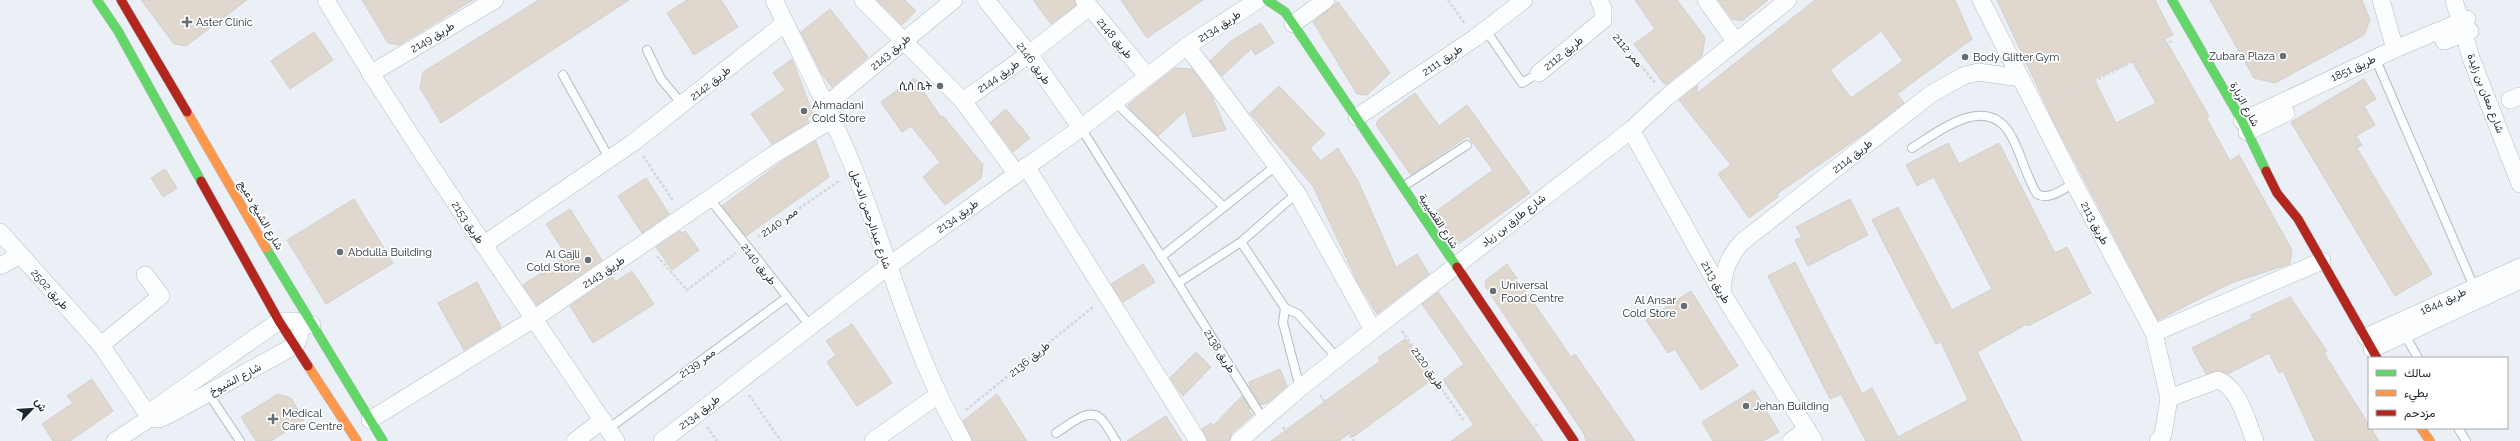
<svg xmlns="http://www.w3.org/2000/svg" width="2520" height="441" font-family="Raleway,Vazirmatn,'Noto Sans Ethiopic',sans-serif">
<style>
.building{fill:#e0d8cf;stroke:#d1d0cd;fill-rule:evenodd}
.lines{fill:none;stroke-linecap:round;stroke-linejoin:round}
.lane-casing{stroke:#b4bcc3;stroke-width:10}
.street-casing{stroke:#b4bcc3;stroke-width:18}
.fast-casing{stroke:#b4bcc3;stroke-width:10}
.slow-casing{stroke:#b4bcc3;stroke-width:10}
.jam-casing{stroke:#b4bcc3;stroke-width:10}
.path{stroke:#d5d6d8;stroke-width:2.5;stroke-dasharray:3 2;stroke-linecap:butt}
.lane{stroke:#fcfdfe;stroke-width:8}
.street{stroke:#fcfdfe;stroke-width:17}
.fast{stroke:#63d668;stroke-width:9}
.slow{stroke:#ff974d;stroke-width:9}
.jam{stroke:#b3261e;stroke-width:9}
.poi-dot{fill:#656d75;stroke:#fff;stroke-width:1.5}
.labels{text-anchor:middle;stroke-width:3.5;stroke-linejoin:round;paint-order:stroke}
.poi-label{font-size:11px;fill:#1d2730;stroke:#fff;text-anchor:start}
.street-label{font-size:11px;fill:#1d2730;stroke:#fff}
</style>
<rect width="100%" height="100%" fill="#eaf0f6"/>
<!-- building -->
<g class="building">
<polygon points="141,0 247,0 186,46 174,44"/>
<polygon points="362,0 473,0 399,45 388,43"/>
<polygon points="539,0 629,0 441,123 420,88 423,72"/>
<polygon points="687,0 721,0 738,27 694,55 667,13"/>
<polygon points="877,0 905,0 916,11 902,25"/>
<polygon points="1033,0 1074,0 1076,5 1051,24"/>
<polygon points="1121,0 1203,0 1147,38"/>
<polygon points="1635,0 1677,0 1705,37 1702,56 1667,84 1664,84 1634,44 1655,29"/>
<polygon points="1718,0 1768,0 1742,21 1732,19"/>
<path d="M1815 0H1955L1972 39 1897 94 1904 103 1865 133 1777 194 1779 196 1749 218 1718 174 1731 165 1679 100 1698 85 1696 94ZM1881 31 1903 61 1851 98 1830 70Z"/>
<path d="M1997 0H2155L2173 35 2165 39 2209 116 2206 117 2230 161 2239 155 2292 250 2290 264 2231 283 2158 320 2053 120ZM2132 61 2156 103 2116 123 2094 79Z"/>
<polygon points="2210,0 2362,0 2370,20 2364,35 2275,83 2254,78"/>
<polygon points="1338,2 1390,73 1367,95 1357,94 1313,22"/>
<polygon points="830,9 868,57 832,87 822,74 801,32"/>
<polygon points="1261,23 1274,43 1255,55 1252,48 1222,76 1210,61 1231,41"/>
<polygon points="314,32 333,60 290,89 271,61"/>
<polygon points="792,59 813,114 807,118 809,122 772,144 751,114 785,90 773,73"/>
<polygon points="1175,68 1192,69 1212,96 1226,130 1193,137 1185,111 1158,136 1131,110 1128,105"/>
<polygon points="914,78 941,117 943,116 983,165 981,178 945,205 923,177 940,162 911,126 902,132 881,102"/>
<polygon points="2364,79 2376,99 2364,106 2375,125 2356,136 2362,145 2357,148 2432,274 2395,296 2291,122"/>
<polygon points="1279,86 1325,134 1310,148 1321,161 1338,148 1359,183 1396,267 1417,254 1429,274 1377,314 1357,281 1313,186 1250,113"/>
<polygon points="1415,93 1439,126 1467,105 1530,193 1457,245 1435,212 1493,170 1468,136 1411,175 1376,125 1378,120"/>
<polygon points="1006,109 1030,138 1013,152 991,122"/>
<polygon points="816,141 829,177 746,236 722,206 784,160"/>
<polygon points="1948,143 1959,164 1999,143 2055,253 2067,247 2091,293 2028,326 2027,324 1977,352 2022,441 1866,441 1841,394 1830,399 1768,276 1795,262 1862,394 1872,388 1898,437 1968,400 1941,342 1936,344 1872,220 1898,207 1952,310 1992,289 1934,177 1917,186 1906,165"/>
<polygon points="165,169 177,188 163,197 151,178"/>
<polygon points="646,178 669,214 642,233 618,196"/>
<polygon points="354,199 393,263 326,304 287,240"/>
<polygon points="1850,199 1868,235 1808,266 1795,240 1802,237 1796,227"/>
<polygon points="570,209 602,260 537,305 523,285 567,256 546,224"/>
<polygon points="680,231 682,233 685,231 699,250 672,270 656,247"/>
<polygon points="1143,264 1155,282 1123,302 1111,284"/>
<polygon points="1507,264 1571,357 1575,354 1635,441 1586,441 1584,434 1485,286 1486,280"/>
<polygon points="632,271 654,304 593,343 570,306 612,277 615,282"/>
<polygon points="477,282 501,327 464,350 438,303"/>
<polygon points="1691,291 1738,366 1701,390 1675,349 1668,353 1646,320"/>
<polygon points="1438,292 1512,398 1543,441 1451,441 1474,425 1443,380 1464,364 1422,304"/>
<polygon points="2290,297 2327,351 2324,353 2379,441 2315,441 2283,371 2279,373 2269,353 2228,374 2218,370 2206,374 2192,348 2252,318 2251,315"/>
<polygon points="852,324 892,383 857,406 827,362 836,355 826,341"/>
<polygon points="1405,339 1434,378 1353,437 1350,433 1339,441 1271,441 1380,361 1378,358"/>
<polygon points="1196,352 1211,367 1183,396 1170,378"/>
<polygon points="1280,369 1287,386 1269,402 1261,405 1250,388 1249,382"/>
<polygon points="92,379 113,411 70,441 53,441 42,424 73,403 67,396"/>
<polygon points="1754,390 1779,432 1763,441 1713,441 1702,422"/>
<polygon points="278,394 291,398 304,420 271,441 256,441 241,417"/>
<polygon points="997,394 1027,441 973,441 963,421"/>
<polygon points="1242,396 1250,409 1248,410 1253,415 1232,433 1229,441 1208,441 1202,429 1211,423 1213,426"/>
<polygon points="1166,416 1182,441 1127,441"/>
</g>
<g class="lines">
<defs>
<g id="lane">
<polyline points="1485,29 1522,83 1539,73"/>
<polyline points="647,50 661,79 682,104"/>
<polyline points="2379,67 2474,287"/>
<polyline points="563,75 609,158"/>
<polyline points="1115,102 1224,207"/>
<polyline points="1081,128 1263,419"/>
<path d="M1912 148C1938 132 1984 94 2009 132 2021 151 2025 175 2037 194 2049 201 2063 189 2074 183"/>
<polyline points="1404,186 1467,145"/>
<polyline points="709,198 811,327"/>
<polyline points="1241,242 1285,308"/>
<polyline points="1161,257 1277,165"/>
<polyline points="1178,283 1241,242 1297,193"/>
<polyline points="2404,333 2418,358"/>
<polyline points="1300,388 1283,323 1285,308 1298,314 1338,359"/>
<polyline points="208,393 240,441"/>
<polyline points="2458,428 2466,441"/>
<polyline points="608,429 786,298"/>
<path d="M1056 433C1067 427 1086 408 1099 417 1106 422 1111 434 1116 441"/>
</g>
<g id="street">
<path d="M326 0C416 151 519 294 616 441"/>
<path d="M774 0C801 56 831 111 854 169 890 261 913 355 963 441"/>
<polyline points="863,0 963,101 1016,173"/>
<polyline points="986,0 1029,54 1081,128"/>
<polyline points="1084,0 1147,76"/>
<polyline points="1706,0 1735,41"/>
<polyline points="1981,0 2074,183 2154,333 2169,398 2163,435 2158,441"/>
<polyline points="2381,0 2395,49"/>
<polyline points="2454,0 2471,58 2520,184"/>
<polyline points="1293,24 1326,0"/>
<polyline points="2444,41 2470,31"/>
<polyline points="1187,46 1297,193 1373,330"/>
<polyline points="1539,73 1603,20 1603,9 1599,0"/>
<polyline points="370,74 495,0"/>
<polyline points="2510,100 2520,96"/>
<polyline points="963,101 1029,54 1089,7"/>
<polyline points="826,105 954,0"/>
<polyline points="1357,117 1475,38 1524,0"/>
<polyline points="2242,121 2395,49 2467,19"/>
<polyline points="1631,130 1722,293 1814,441"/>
<polyline points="2247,132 2286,113"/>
<polyline points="1026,166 1198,441"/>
<polyline points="0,232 101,345 150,418"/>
<polyline points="483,245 634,142 785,23"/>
<polyline points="0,266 20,255"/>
<path d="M1722 293C1723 272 1728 257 1742 242L1931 94 1963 76 1978 72 2021 78"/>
<polyline points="2154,333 2322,261"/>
<polyline points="2366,337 2520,267"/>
<polyline points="101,345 161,296 145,275"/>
<polyline points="2372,349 2520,280"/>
<path d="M2169 398 2218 380C2239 387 2247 422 2255 441"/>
<polyline points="150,418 159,419 170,414 296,345 300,334"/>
<polyline points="370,420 535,318 773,155 833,119"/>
<polyline points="115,441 150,418 154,409 279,321 295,321 312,325"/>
<polyline points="575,441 603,420"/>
<polyline points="662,441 887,267 1081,128 1187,46 1258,0"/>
<polyline points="873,441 938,395"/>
<polyline points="1239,441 1300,388 1373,330 1631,130 1667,97 1788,0"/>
<polyline points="1791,441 1807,429"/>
</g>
<g id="fast">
<polyline points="97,0 118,31 201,181"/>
<polyline points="1267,0 1285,12 1457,267"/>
<polyline points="2172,0 2242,121 2266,171"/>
<polyline points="266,248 383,441"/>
</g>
<g id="slow">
<polyline points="187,112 266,248"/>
<polyline points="308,366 357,441"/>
<polyline points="2421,428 2430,441"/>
</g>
<g id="jam">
<polyline points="121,0 187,112"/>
<polyline points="2266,171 2277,193 2298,219 2377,358"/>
<polyline points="201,181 279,321 308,366"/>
<polyline points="1457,267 1574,441"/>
</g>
</defs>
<!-- lane casing -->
<use href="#lane" class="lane-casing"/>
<!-- street casing -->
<use href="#street" class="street-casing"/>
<!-- fast casing -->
<use href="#fast" class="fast-casing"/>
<!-- slow casing -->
<use href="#slow" class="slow-casing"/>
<!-- jam casing -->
<use href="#jam" class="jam-casing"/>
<!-- path -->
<g class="path">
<polyline points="1448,0 1465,24"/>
<polyline points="1615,34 1656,84"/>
<polyline points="2054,102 2172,41"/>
<polyline points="643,156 674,202"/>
<polyline points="758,237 839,181"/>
<polyline points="657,256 687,290 736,253"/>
<polyline points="1402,331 1464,421"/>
<polyline points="749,395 781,441"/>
<polyline points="1320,395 1354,441"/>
<polyline points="966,410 1093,307"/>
<polyline points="707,427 717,441"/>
<polyline points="1283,427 1293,441"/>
<polyline points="1516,441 1537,424"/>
</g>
<!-- lane -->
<use href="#lane" class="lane"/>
<!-- street -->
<use href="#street" class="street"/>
<!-- fast -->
<use href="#fast" class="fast"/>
<!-- slow -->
<use href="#slow" class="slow"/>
<!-- jam -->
<use href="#jam" class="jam"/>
</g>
<!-- markers -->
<g class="poi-dot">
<path d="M185 16h4v4h4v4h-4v4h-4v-4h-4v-4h4z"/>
<circle cx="2283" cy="56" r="4"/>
<circle cx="1965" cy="57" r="4"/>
<circle cx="940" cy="86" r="4"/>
<circle cx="804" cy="111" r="4"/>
<circle cx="340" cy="252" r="4"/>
<circle cx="588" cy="260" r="4"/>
<circle cx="1493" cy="291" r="4"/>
<circle cx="1684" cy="306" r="4"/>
<circle cx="1746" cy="406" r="4"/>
<path d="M271 413h4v4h4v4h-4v4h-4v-4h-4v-4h4z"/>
</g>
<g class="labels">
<!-- poi labels -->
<g class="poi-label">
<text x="196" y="26">Aster Clinic</text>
<text x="2275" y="60" text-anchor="end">Zubara Plaza</text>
<text x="1973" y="61">Body Glitter Gym</text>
<text x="932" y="90" text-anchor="end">ሲስ ቤት</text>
<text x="812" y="109">Ahmadani<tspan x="812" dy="13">Cold Store</tspan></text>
<text x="348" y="256">Abdulla Building</text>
<text x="580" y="258" text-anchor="end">Al Gajli<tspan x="580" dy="13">Cold Store</tspan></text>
<text x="1501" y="289">Universal<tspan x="1501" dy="13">Food Centre</tspan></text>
<text x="1676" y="304" text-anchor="end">Al Ansar<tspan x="1676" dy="13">Cold Store</tspan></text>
<text x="1754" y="410">Jehan Building</text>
<text x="282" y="417">Medical<tspan x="282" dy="13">Care Centre</tspan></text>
</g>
<!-- street labels -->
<g class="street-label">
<text transform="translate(1219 26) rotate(-33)" y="4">طريق 2134</text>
<text transform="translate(432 37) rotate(-31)" y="4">طريق 2149</text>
<text transform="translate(1115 38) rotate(50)" y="4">طريق 2148</text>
<text transform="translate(1628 50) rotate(50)" y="4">ممر 2112</text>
<text transform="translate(890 52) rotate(-40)" y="4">طريق 2143</text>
<text transform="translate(1563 53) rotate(-39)" y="4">طريق 2112</text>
<text transform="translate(1442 60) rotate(-34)" y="4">طريق 2111</text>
<text transform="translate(1034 63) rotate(54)" y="4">طريق 2146</text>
<text transform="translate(2353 68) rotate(-25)" y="4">طريق 1851</text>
<text transform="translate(998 76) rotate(-35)" y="4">طريق 2144</text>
<text transform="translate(710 83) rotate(-38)" y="4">طريق 2142</text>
<text transform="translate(2486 93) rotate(69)" y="4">شارع معان بن زايدة</text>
<text transform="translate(2245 104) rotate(61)" y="4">شارع الزبارة</text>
<text transform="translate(1852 156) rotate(-38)" y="4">طريق 2114</text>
<text transform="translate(261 215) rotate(60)" y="4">شارع الشيخ دعيج</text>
<text transform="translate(957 216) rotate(-36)" y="4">طريق 2134</text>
<text transform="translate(871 219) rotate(71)" y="4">شارع عبدالرحمن الدخيل</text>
<text transform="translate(1513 220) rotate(-38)" y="4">شارع طارق بن زياد</text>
<text transform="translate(1439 221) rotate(57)" y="4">شارع القضيبية</text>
<text transform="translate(468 222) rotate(56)" y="4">طريق 2153</text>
<text transform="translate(779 222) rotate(-35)" y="4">ممر 2140</text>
<text transform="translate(2095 223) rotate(62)" y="4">طريق 2113</text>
<text transform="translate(759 264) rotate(52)" y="4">طريق 2140</text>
<text transform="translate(603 272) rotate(-34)" y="4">طريق 2143</text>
<text transform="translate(1716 282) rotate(60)" y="4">طريق 2113</text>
<text transform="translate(50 289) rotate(48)" y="4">طريق 2502</text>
<text transform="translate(2443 301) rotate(-25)" y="4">طريق 1844</text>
<text transform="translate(1220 351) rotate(58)" y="4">طريق 2138</text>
<text transform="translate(1029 359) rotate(-39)" y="4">طريق 2136</text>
<text transform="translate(697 363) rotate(-36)" y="4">ممر 2139</text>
<text transform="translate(1428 368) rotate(55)" y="4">طريق 2120</text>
<text transform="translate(235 379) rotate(-28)" y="4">شارع الشيوخ</text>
<text transform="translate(699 412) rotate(-38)" y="4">طريق 2134</text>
</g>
</g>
<!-- legend -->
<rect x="2368" y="357" width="140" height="72" fill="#ffffff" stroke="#a5a9ac"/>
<rect x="2376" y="370" width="20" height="6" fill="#63d668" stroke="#a5a9ac"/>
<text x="2404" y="377" font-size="12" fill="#1d2730">سالك</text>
<rect x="2376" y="390" width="20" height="6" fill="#ff974d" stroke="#a5a9ac"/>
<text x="2404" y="397" font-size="12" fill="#1d2730">بطيء</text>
<rect x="2376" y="410" width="20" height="6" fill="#b3261e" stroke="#a5a9ac"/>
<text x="2404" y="417" font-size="12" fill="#1d2730">مزدحم</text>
<!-- north arrow -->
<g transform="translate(32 409) rotate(65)" stroke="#ffffff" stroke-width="3" paint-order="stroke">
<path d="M0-3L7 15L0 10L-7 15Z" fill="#1d2730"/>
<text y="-6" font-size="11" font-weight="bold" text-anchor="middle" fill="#1d2730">ش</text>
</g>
</svg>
